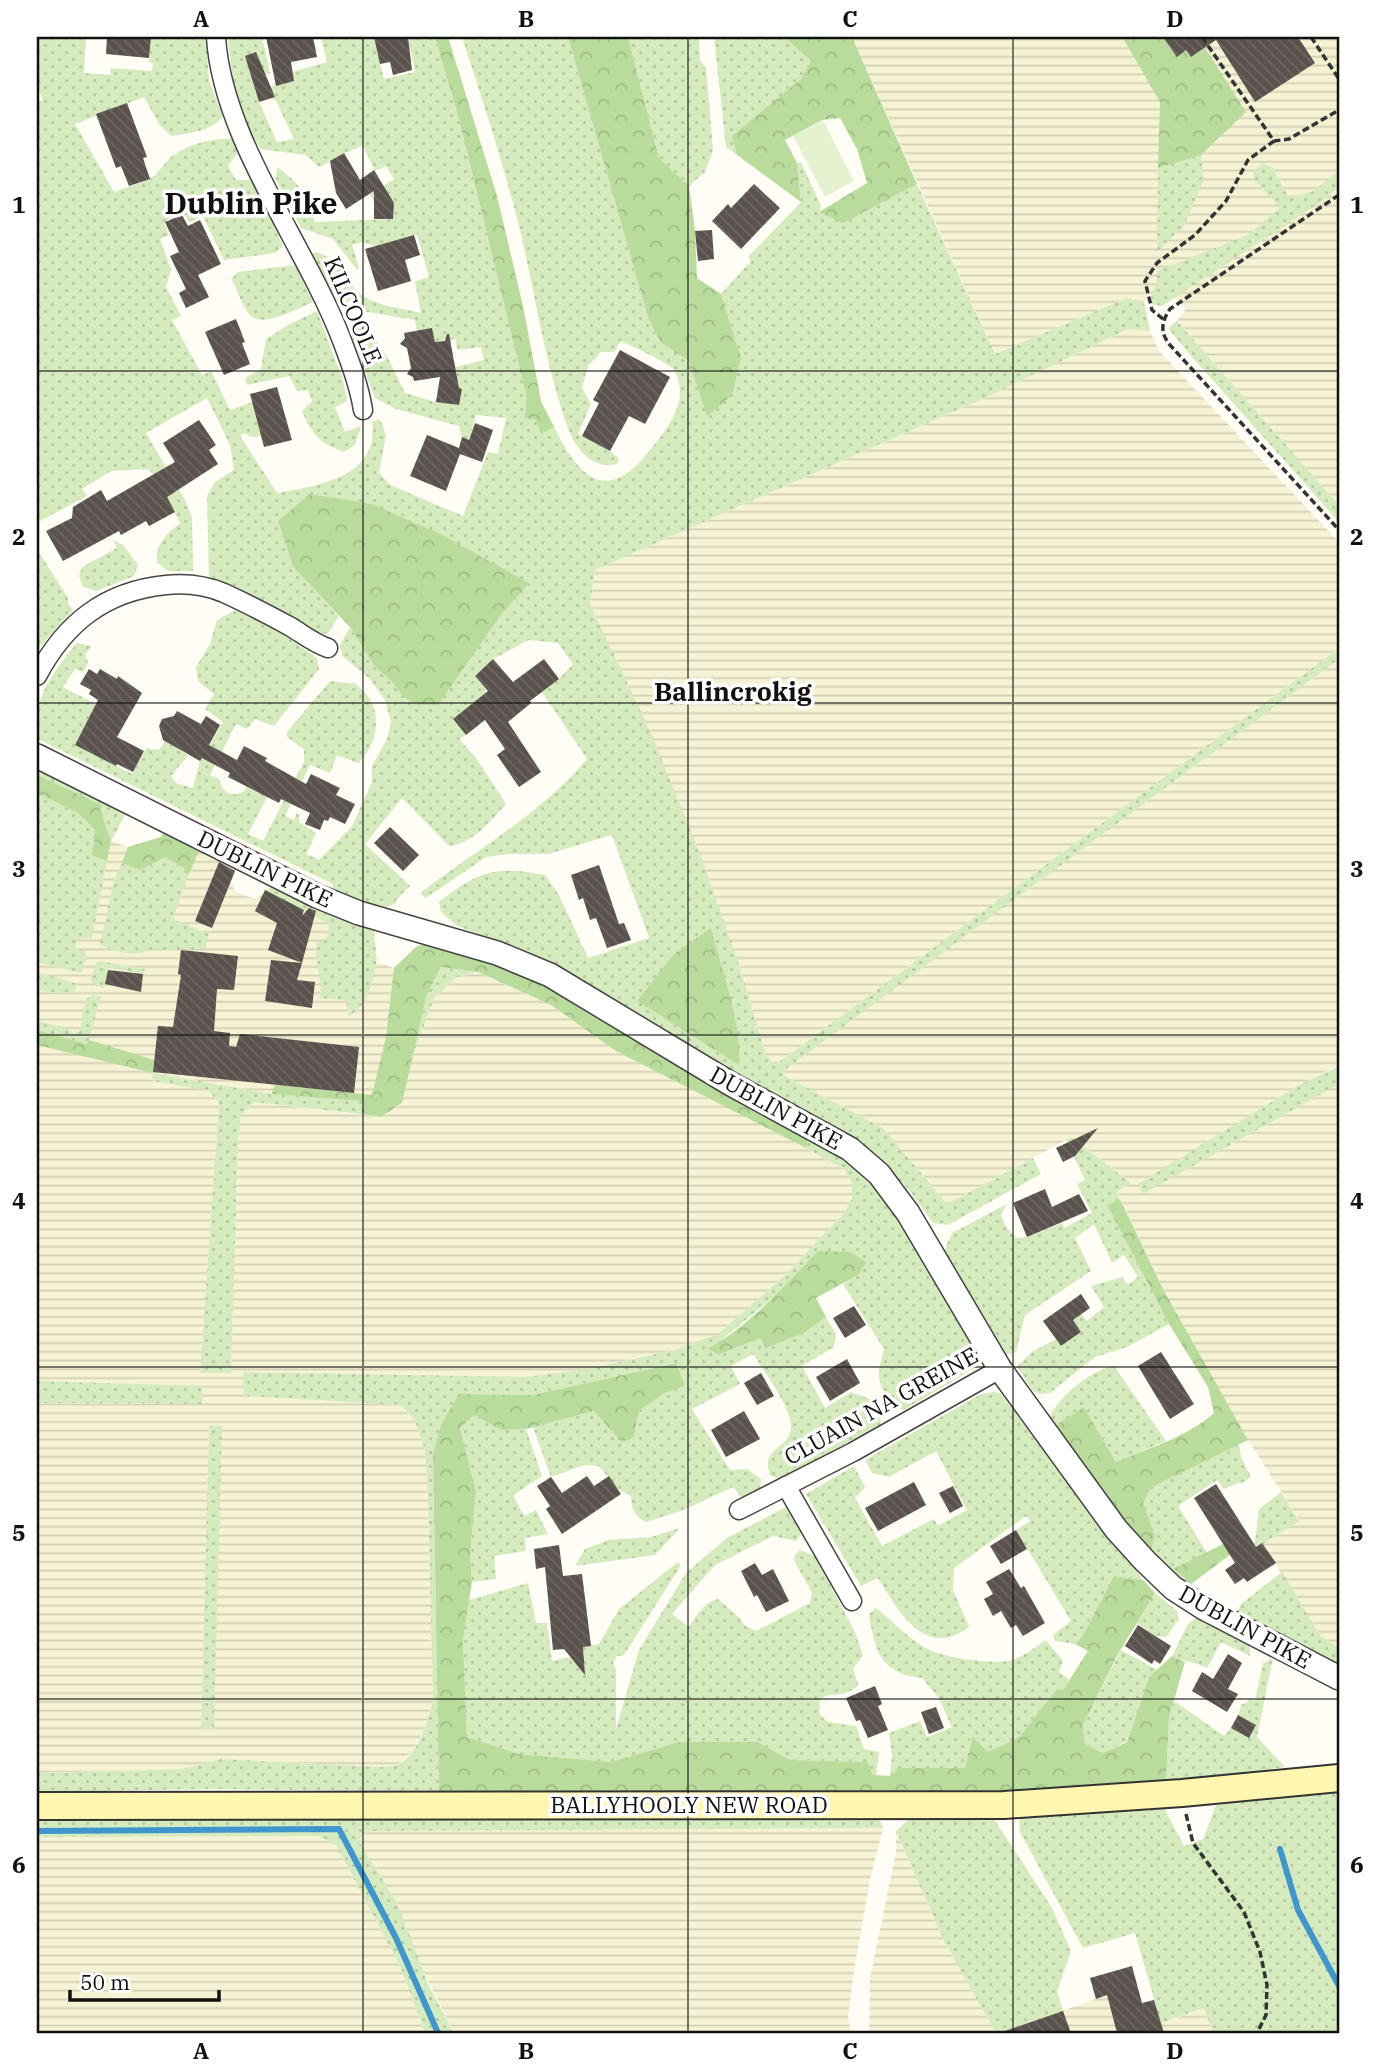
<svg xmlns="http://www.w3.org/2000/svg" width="1376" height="2070" font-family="'IBM Plex Serif',serif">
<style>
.farmland{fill:url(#farmland-rules);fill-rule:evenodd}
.grass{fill:url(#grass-dots)}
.forest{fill:url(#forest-crowns)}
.pitch{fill:#e6f2cf}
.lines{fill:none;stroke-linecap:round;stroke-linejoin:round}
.stream{stroke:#3f96cf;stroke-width:6}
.building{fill:url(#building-back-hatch)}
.minor-casing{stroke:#444;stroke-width:21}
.tertiary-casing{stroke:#444;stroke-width:26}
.secondary-casing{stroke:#333;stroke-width:30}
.path{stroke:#333;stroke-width:3.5;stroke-dasharray:7 3.5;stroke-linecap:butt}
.minor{stroke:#fff;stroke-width:18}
.tertiary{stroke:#fff;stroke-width:23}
.secondary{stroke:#fff6b0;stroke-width:26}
.grid{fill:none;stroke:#111;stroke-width:2;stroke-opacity:0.55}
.labels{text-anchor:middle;stroke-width:7;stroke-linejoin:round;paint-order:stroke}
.street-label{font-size:23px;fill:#111;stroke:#fff}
.quarter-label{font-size:26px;font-weight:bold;fill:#111;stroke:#fff}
.district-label{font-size:30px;font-weight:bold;fill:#111;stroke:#fff}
.neatline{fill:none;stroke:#111;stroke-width:2.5}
.grid-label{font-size:23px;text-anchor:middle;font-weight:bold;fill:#111}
</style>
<defs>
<pattern id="farmland-rules" width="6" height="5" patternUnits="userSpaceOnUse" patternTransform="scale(1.75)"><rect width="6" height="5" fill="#f6f3d4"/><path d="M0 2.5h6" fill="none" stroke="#d2cfb5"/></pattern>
<pattern id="grass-dots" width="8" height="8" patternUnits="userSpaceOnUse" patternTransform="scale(1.75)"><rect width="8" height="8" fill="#d5ebbd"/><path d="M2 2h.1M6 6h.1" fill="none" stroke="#b6c8a1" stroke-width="1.8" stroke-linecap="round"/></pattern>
<pattern id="forest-crowns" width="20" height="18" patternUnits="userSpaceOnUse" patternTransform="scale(1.75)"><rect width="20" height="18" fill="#b9dc9c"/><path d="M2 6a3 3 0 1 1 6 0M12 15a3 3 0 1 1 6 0" fill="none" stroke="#9ebc85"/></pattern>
<pattern id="building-back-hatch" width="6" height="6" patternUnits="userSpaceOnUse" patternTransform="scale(1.75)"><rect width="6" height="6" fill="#5a524d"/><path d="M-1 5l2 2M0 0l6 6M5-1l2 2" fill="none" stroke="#6d6662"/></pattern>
</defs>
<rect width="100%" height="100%" fill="#fffdf5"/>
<!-- farmland -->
<g class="farmland">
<polygon points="852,37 1339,37 1339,505 1177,321 1186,309 1174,298 1162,306 1152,304 1151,294 1144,302 1127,298 995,354"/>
<polygon points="1128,329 1150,331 1159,351 1339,542 1339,648 775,1065 766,1055 739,964 590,603 595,570 989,396"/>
<polygon points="1339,659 1339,1065 1299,1085 1306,1101 1339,1084 1339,1648 1320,1635 1262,1543 1299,1520 1237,1422 1164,1291 1117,1191 1131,1183 1072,1137 947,1204 883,1128 785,1076 781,1072"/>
<path d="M37 775 100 809 111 841 128 847 161 837 163 833 236 869 231 881 234 890 243 895 256 899 271 888 373 932 377 962 394 968 417 946 381 1103 272 1094 154 1073 152 1081 207 1090 219 1102 200 1373 231 1372 238 1143 241 1115 254 1102 381 1117 402 1104 412 1058 434 998 455 978 477 972 551 1005 616 1051 786 1137 845 1170 852 1184V1199L844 1213 783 1277 718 1334 674 1350 588 1369 525 1377 404 1376 244 1396 401 1405 415 1421 425 1450 428 1499 433 1702 425 1729 412 1752 399 1764 380 1767 220 1759 183 1769 37 1773V1403L201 1404 203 1387 37 1381ZM209 1425 222 1426 201 1730Z"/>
<polygon points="883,1828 870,1880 855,1965 848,2016 851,2033 454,2033 360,1843 362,1831"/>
<polygon points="896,1831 945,1943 996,2033 869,2033 870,1978 896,1852"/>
<polygon points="318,1836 336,1845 400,1966 425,2033 37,2033 37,1837"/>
<polygon points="1107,1995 1112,2012 1154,2000 1162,2023 1204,2008 1212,2030 1217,2033 1023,2033 1020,2026"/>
</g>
<!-- grass -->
<g class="grass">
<path d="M37 37H86L84 73 111 75 110 68 152 71 153 63 149 62 151 37H206L209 81 223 116C212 132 188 133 171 136L159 124 144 97 75 124 114 192C126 187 140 184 151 178 160 173 163 164 170 158 185 145 214 137 234 139L237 154 228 165 236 180H252L283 246 275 253 224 260 203 216 189 222 185 215C176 213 170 217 164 223L169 235 160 239 171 270 166 287 181 316 172 320 202 375 211 371 230 410 252 402 261 436 251 437 244 433 240 436 277 493C317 486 380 477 372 422L380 419 386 435 379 473 390 485 463 516 488 452 498 454 506 418 476 415 469 440 462 437 459 426 396 409 375 398 349 329C373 315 396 376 405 393L432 401 459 405 462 389 448 387 456 374 455 367 484 360 481 347 457 350 456 339 435 342 432 329 417 331 415 320 339 307 312 254 315 252C338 257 342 278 358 292 373 306 402 308 421 313L415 281 429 277 417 234 375 246 362 242 352 245 359 268 357 270 333 239 301 228 276 179 277 167C302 186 305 193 315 222L393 219 394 203 374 202 370 194 394 179 386 166 375 171 363 146 344 153 320 167 305 155 261 149C238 117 231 74 228 37H262L270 73 252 79 259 102 277 142 294 139 276 101 272 98 269 87 294 81 292 72 327 62 321 37H374L384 79 415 72 408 37H435L459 119 526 395 525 418 536 420 541 433 554 427C579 478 607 506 650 450 661 436 673 422 678 405 682 394 680 378 673 369 668 362 631 346 621 341L614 352H601L588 366 582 388 591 404 578 434 610 451 619 459 617 464C600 468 588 461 577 446 568 433 563 413 558 397 541 341 533 283 519 226 503 162 482 99 462 37H568L648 318 661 343 688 360 741 358 721 294 751 261 748 257 801 202 797 163 801 162 821 206 819 212 900 193 917 184 995 354 1127 298 1144 302 1150 331 1128 329 989 396 595 570 590 604 650 731 699 851 739 964 766 1055 775 1065 1339 648V659L782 1072 785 1076 883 1128 947 1204 1033 1158 1041 1174 948 1225 933 1223 909 1190 870 1149 692 1051 633 1010 568 973 508 945 457 926 441 912 439 902C479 870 496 866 545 875L559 895 588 958 649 938 612 835 548 854H509L486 857 426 898 420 893C476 850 541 814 587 759L542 692 559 679 573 664 558 643 529 640 493 659 475 676 486 689 485 694 453 720 466 735 459 739 476 758 506 804C492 820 471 845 449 846L402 798 365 844 410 886 397 899 395 904 381 908 332 891 333 884 38 739C27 706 56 668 77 643L92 646 85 654 88 663 83 672 75 669 63 687 107 710 85 725 75 745 132 774 147 747 152 750 160 749 165 741 188 755 171 776 176 783 193 788 200 761 223 722 205 709 214 694 198 681 196 667 210 644 217 620 236 610 279 631 317 658 319 669 274 726 255 719 247 729 236 724 210 775 219 779C223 793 231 798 245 791L246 786 267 797 248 834 263 841 304 762V749L287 737V732L330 681 352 684 354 682C359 687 366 693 370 699 382 720 375 748 358 763L337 755 330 773 310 765 285 816 294 820 297 813 299 815V822L316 833 306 854 319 860 352 826 372 782V766L387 739 391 722 385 700 369 678 342 656 340 645 350 627 375 667 391 681 404 697 500 616 529 583 309 494 278 521 293 567 339 616 328 633 319 635 209 579 207 496 215 482 234 470 230 445 207 398 146 433 185 500 192 517 193 571H168L157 562C155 544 167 534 180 523L154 475 148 469 111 471 82 489 87 496 40 521 37 516V102L43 100 39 90H37Z"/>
<polygon points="628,37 699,37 700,61 706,67 713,151 705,172 689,186 659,158"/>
<polygon points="714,37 784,37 811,61 801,79 733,136 737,155 726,147"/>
<polygon points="1201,155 1204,179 1184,226 1157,252 1158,168"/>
<polygon points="1262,163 1273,168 1289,198 1314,191 1339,170 1339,187 1322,201 1162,306 1152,304 1151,293 1157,284 1157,271 1248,235 1280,207 1255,181 1253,172"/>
<path d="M295 265 313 302C298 308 262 329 250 315 241 305 238 290 231 279L238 272Z"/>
<path d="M317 311 343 380 347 401 335 407 345 432 361 426 355 445 344 452C320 443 312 435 302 411L312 401 308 390 297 391 289 376 247 385 245 378 261 369 266 339 288 325Z"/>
<polygon points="1177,321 1339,505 1339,522 1185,349 1168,328"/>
<polygon points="113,540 123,545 138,565 134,576 97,591 83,587 79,576 82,567 117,548"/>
<polygon points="37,549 68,598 68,604 73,610 37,650"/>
<polygon points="37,769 100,799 125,815 111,841 100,809 101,805 37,775"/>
<polygon points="37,793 78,813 95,830 92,855 107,861 92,938 77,939 75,947 85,950 86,959 81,973 37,962"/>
<path d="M165 857 184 868 188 876 173 919 209 934 205 949 163 950C154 947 149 951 140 953 127 955 111 950 100 944L114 880 122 863 140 870Z"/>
<path d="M271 888 374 929C374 940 377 952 376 963 374 981 366 1008 349 1016L346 1000 320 998C323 979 314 961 317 943L327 938 329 924 265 890Z"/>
<polygon points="99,961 145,969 143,974 108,967 104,988 96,986 90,980 96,964"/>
<polygon points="441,967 477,972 455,978 434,998 412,1058 427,994"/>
<polygon points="37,972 78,984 73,993 51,993 37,989"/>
<polygon points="93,995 101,996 88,1044 37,1030 37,1021 66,1028 74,1034 80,1031 86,999"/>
<polygon points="1339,1066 1339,1084 1143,1194 1138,1184 1299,1085"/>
<polygon points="153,1073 272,1094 364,1101 361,1114 254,1102 241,1115 238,1143 231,1373 200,1373 219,1102 207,1090 152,1081"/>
<path d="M809 1136 841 1154 866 1176 895 1212 983 1363 904 1410C891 1406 878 1388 879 1373 879 1365 882 1357 884 1349L843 1284 858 1275 818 1251 777 1294 719 1342 708 1347 720 1355 760 1338 766 1348 804 1333 826 1317 836 1334 834 1347 802 1366 825 1408 851 1392 873 1400 880 1416 881 1424 780 1480 770 1475C760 1447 789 1450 791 1428 793 1411 763 1369 753 1354L731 1366 740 1384 692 1409 730 1470 747 1469 761 1479 759 1493 747 1499 742 1498 733 1487 681 1511 646 1522C634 1516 632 1510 631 1496L617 1488 599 1466 584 1465 551 1477 533 1427 594 1411 621 1442 639 1411 665 1393 685 1386 675 1363 532 1395 459 1394 433 1455 439 1791 211 1789 37 1792V1773L183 1769 220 1759 380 1767C385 1766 392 1766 397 1765 419 1756 427 1721 433 1702L428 1499 425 1450 415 1421 401 1405 244 1396 243 1372 525 1377 588 1369 674 1350 718 1334 783 1277 844 1213 852 1199V1184L845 1170 806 1148Z"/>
<polygon points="1072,1137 1076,1140 1079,1150 1083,1146 1131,1183 1117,1191 1120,1199 1107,1205 1169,1324 1127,1347 1095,1357 1050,1393 1040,1394 1032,1390 1017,1366 1032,1352 1056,1339 1062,1346 1081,1332 1073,1320 1081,1314 1087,1321 1104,1307 1091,1286 1122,1277 1128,1285 1138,1277 1124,1255 1112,1263 1094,1224 1075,1238 1091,1271 1025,1315 1016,1352 1006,1355 959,1281 944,1251 952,1233 1007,1204 1001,1215 1006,1227 1016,1238 1027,1237 1063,1223 1064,1228 1092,1213 1077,1184 1085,1180 1066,1140"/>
<path d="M1114 1366 1166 1441 1116 1462 1084 1407 1155 1536 1142 1503 1149 1488 1239 1444 1241 1457 1251 1477 1241 1484 1240 1482 1224 1489 1217 1480 1178 1506 1207 1553 1173 1569 1191 1584 1186 1586 1148 1554 1048 1422C1056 1398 1089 1371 1114 1366Z"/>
<polygon points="37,1381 203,1386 202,1404 37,1403"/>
<path d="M993 1392 1000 1393 1143 1580 1114 1576 1082 1637 1075 1644 1055 1641 1053 1635 1071 1621 1016 1530 1030 1521 1026 1516 954 1568 953 1590 969 1627C925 1660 899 1612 878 1578L861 1586 806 1494 854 1466 865 1487 855 1498 882 1546 934 1519 938 1526 967 1510 936 1451 889 1477 872 1473 865 1460 981 1394Z"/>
<polygon points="474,1415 501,1430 526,1429 542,1476 513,1495 524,1516 536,1510 548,1534 525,1538 526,1551 494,1556 496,1579 472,1582 470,1553 476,1492 460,1428"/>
<polygon points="209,1425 222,1426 214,1729 201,1730"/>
<polygon points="1281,1492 1299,1521 1244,1556 1243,1552 1255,1542 1259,1509"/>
<path d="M786 1507 802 1533 796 1541 773 1536 715 1565 672 1614 689 1627C697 1615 704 1602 718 1599L741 1619 744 1625 756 1631 810 1603 812 1593 794 1560 795 1555 800 1550 815 1556 855 1632 863 1656 853 1668 858 1685C851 1694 837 1695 827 1695L819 1701 820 1715 828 1722 856 1726 864 1749 879 1752 876 1775H873L868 1762 790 1760 758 1742H678L611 1762 519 1754 467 1737 463 1640 469 1600 528 1583 536 1623H547L552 1661 570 1657 576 1661 584 1656 583 1647 599 1644 619 1609 678 1562 681 1565 624 1655 617 1656 613 1662 616 1670V1729L639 1650 686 1573 727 1538Z"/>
<polygon points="680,1528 655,1555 575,1566 585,1549 608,1540 651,1537"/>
<polygon points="1282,1572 1320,1635 1339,1648 1339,1666 1236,1615 1241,1604"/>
<polygon points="1155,1593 1177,1611 1179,1619 1166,1637 1155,1636 1137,1623"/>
<path d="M876 1608C894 1622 911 1642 932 1651 948 1658 991 1664 1008 1661 1022 1658 1034 1648 1046 1640L1063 1661 1059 1672 1069 1679 1063 1690 1057 1689 1019 1737 988 1752 971 1737 965 1768H897L892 1776H890L892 1756 889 1733 920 1721 927 1737 952 1727 938 1697 922 1678C881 1674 875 1652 869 1614Z"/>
<path d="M1196 1618 1250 1646V1656L1221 1642 1207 1668C1196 1662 1184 1662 1172 1656L1188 1624Z"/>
<polygon points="1121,1650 1157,1670 1149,1677 1127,1741 1103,1753 1085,1744 1083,1725"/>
<polygon points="1273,1658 1257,1737 1285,1767 1271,1769 1271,1774 1166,1783 1169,1717 1174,1701 1224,1736 1231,1728 1249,1738 1256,1725 1238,1715 1242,1704 1246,1703 1250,1699 1255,1701 1263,1663"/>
<polygon points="1339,1788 1339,2033 1217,2033 1212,2030 1204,2008 1161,2023 1135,1933 1083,1948 1020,1832 1019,1817 1164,1808 1184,1846 1203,1839 1216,1805"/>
<polygon points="878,1815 883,1828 363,1831 360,1843 397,1903 429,1986 454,2033 425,2033 400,1966 336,1845 318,1836 37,1837 37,1816"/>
<polygon points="992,1816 1052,1908 1071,1951 1057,1991 1063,2011 1020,2026 1023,2033 996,2033 945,1943 896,1831 908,1820 908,1817"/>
</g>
<!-- forest -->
<g class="forest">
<polygon points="435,37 448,37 497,196 523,306 541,401 554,427 541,434 536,420 525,418 526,395 459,119"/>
<polygon points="568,37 628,37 659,158 689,186 695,231 697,278 721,294 741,358 732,395 714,411 707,415 688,360 661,343 648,318"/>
<polygon points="784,37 852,37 917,184 843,223 819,212 867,183 857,149 840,118 822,120 785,140 797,163 801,202 737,155 732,136 801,79 811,61"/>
<polygon points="1126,37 1164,37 1177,56 1186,50 1191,57 1205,48 1246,112 1201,155 1158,168 1160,102 1123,38"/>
<polygon points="309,494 372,504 442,535 529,583 500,616 438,705 418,705 404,697 391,681 375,667 350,627 293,567 278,521"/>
<polygon points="37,775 102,805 100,809 111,841 107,861 92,855 95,830 78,813 37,793"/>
<polygon points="163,833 199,851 188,876 184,868 165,857 140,870 122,863 128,847 161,837"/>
<path d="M711 928C722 972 741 1019 739 1065L637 1001 674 954Z"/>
<polygon points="425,944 506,965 543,982 809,1136 806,1148 616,1051 551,1005 478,972 441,967 427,994 402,1103 381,1117 361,1114 363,1101 272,1094 275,1085 372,1095 386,1037 394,968 417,946"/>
<polygon points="37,1030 87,1044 89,1040 154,1060 153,1073 37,1045"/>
<path d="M1120 1199 1164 1291 1248 1440 1150 1488 1143 1503 1155 1536 1151 1551 1103 1493 1055 1426 1084 1407 1116 1462C1149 1448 1187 1437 1214 1413L1208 1387 1169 1324 1107 1205Z"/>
<path d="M818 1251 850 1252 866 1262 858 1275 816 1298 826 1317 804 1333 766 1348 760 1338 719 1355 707 1348C745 1331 789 1281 818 1251Z"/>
<polygon points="676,1363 685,1386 665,1393 639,1411 633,1438 621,1442 594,1411 526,1429 501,1430 474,1415 460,1428 476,1492 470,1553 472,1582 463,1640 467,1737 519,1754 611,1762 678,1742 758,1742 790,1760 868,1762 873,1775 892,1776 897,1768 965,1768 972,1736 988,1752 1019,1737 1057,1689 1063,1690 1088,1651 1075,1644 1082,1637 1114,1576 1143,1580 1155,1593 1118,1654 1083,1725 1085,1744 1103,1753 1127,1742 1149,1677 1172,1656 1185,1662 1169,1717 1166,1783 1009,1792 895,1794 439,1791 433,1455 441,1425 459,1394 532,1395"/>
<polygon points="1223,1544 1231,1554 1191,1584 1173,1569"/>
</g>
<!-- pitch -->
<polygon class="pitch" points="823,120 854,181 825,197 793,136"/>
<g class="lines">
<!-- stream -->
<g class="stream">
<polyline points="37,1831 339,1829 396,1938 438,2033"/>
<polyline points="1280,1849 1298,1910 1339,1986"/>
</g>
</g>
<!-- building -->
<g class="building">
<polygon points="107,37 151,37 149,58 106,54"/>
<polygon points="266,37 313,37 317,57 291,62 294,81 276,86"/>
<polygon points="374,37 408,37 412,70 393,75 390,62 380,64"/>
<polygon points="1163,37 1298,37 1315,63 1255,102 1216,40 1191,57 1186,50 1177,57"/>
<polygon points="256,52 275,97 259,102 245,56"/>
<polygon points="127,103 147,157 143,158 150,179 129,186 121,166 116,168 96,114"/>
<polygon points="344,153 360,180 374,170 394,203 393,219 374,219 374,191 346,209 336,193 330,161"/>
<polygon points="754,184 780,208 741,249 712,221 728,204 731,208"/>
<polygon points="182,215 188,226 200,220 221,264 198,275 209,297 186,308 179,293 186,289 170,256 179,252 165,222"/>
<polygon points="712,230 714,259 698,261 695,231"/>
<polygon points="414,235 420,255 405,260 411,281 378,291 365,249"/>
<polygon points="236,319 245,342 242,343 250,364 224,375 205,332"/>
<polygon points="432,328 435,342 445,341 447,334 449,334 459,388 462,389 459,405 436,402 440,377 414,381 413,377 407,374 411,368 407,348 400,344 405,338 404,333"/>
<polygon points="620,350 670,377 645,424 629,416 610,451 582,436 599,403 593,400"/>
<polygon points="277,387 292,440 264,447 250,394"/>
<polygon points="199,420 216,445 209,450 218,464 167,497 175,512 149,526 146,521 121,535 119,531 63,561 46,531 72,518 73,507 101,490 107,501 175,462 163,443"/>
<polygon points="475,423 493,430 482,462 460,454 446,491 410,476 427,435 459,448 462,437 469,440"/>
<polygon points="493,659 513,682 544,659 559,679 530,701 531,703 508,722 541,772 519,787 497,755 505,749 485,720 466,735 453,719 488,691 475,676"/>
<polygon points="89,669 97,674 100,669 117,679 118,676 142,693 117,737 144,751 133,772 117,764 116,766 75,745 98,700 89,694 91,690 80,684"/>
<polygon points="177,711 201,724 206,716 220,725 209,745 237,760 244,746 267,758 265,761 306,784 311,774 340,788 336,795 355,804 345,824 330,817 328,821 324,820 320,830 305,824 310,813 281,799 279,803 228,777 230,773 202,758 200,761 163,740 159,726 162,719 174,716"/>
<polygon points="390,827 419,855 403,871 374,843"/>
<polygon points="219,862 235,871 212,928 195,921"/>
<polygon points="599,865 619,924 624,923 631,940 607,948 596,918 590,920 583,898 579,900 571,875"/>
<polygon points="265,890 304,910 302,916 309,908 316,911 302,963 268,950 277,923 255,911"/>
<polygon points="181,950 238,956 234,990 217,989 214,1031 230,1033 229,1046 236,1047 240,1034 359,1047 354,1093 153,1072 158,1026 173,1027 181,975 178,974"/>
<polygon points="271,960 302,963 297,980 315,982 312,1008 265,1001"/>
<polygon points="108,970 143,974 141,992 105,984"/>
<polygon points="1098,1128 1075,1156 1063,1162 1056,1148"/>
<polygon points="1045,1189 1052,1207 1079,1194 1088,1211 1027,1237 1013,1203"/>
<polygon points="1081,1294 1090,1308 1073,1320 1081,1332 1061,1346 1043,1321"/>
<polygon points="854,1306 866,1325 845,1338 833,1318"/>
<polygon points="1161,1352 1194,1404 1170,1419 1138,1366"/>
<polygon points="847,1359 860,1383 830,1401 816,1377"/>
<polygon points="761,1373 774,1396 757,1405 744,1383"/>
<polygon points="744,1411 760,1439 726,1457 711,1430"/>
<polygon points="587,1476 594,1486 609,1476 621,1494 562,1534 546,1509 550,1506 537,1486 551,1477 562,1493"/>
<polygon points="914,1482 926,1505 878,1531 865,1508"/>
<polygon points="1216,1484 1256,1547 1262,1543 1276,1563 1247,1582 1244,1578 1235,1584 1225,1570 1235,1563 1194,1498"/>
<polygon points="953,1486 963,1506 950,1513 939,1493"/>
<polygon points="1016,1530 1027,1549 1001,1564 990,1546"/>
<polygon points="559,1545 563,1576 582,1574 591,1646 583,1647 585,1675 564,1649 553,1650 545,1567 536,1569 534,1549"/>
<polygon points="755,1563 762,1575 773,1569 789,1601 766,1612 757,1595 754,1597 741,1571"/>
<polygon points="1009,1569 1021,1588 1024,1586 1045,1623 1023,1636 1016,1625 1011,1628 1001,1611 993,1616 984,1599 993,1594 986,1582"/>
<polygon points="1138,1625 1171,1646 1160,1664 1154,1660 1152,1664 1125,1646"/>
<polygon points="1228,1654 1242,1663 1228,1689 1238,1694 1227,1712 1192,1691 1202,1672 1213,1679"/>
<polygon points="875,1686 882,1704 878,1706 888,1730 868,1738 860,1720 856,1721 846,1698"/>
<polygon points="936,1707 944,1728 929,1734 921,1712"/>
<polygon points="1238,1715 1256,1725 1249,1738 1231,1728"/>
<polygon points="1132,1966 1142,2003 1154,2000 1164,2033 1117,2033 1107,1995 1096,1999 1090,1978"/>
<polygon points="1063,2011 1071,2033 1006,2033 1005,2031"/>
</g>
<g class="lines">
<defs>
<g id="minor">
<path d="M216 37C222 138 304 243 341 338 350 362 359 385 363 410"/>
<path d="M37 676C65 623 105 591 166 585 186 583 205 585 224 593 246 603 269 615 291 627 304 635 314 643 328 648"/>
<polyline points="786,1486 852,1601"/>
<polyline points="739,1510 853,1452 1000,1369"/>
</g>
<polyline id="tertiary" points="37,756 317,896 359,913 497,953 550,975 731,1084 850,1149 879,1174 908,1213 1000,1369 1116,1529 1145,1561 1173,1588 1204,1608 1339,1678"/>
<polyline id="secondary" points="37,1806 1004,1805 1182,1793 1339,1778"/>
</defs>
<!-- minor casing -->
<use href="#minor" class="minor-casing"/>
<!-- tertiary casing -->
<use href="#tertiary" class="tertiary-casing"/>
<!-- secondary casing -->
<use href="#secondary" class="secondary-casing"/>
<!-- path -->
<g class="path">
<polyline points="1202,37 1274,141 1289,139 1339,110"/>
<polyline points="1311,37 1339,79"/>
<path d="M1339 195 1170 309C1161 322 1160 333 1170 345L1339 530"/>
<polyline points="1163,319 1152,310 1145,281 1157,263 1195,235 1226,201 1248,160 1274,141"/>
<polyline points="1186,1814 1193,1843 1244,1912 1260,1952 1267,1985 1266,2015 1257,2033"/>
</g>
<!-- minor -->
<use href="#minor" class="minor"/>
<!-- tertiary -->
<use href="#tertiary" class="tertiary"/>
<!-- secondary -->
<use href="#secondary" class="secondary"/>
</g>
<!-- grid -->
<path class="grid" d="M363 37V2033M688 37V2033M1013 37V2033M37 371H1339M37 703H1339M37 1035H1339M37 1367H1339M37 1699H1339"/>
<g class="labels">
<!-- street labels -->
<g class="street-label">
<text transform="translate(353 310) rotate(67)" y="8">KILCOOLE</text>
<text transform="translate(265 869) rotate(26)" y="8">DUBLIN PIKE</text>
<text transform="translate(776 1108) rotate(29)" y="8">DUBLIN PIKE</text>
<text transform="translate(881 1406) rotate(-29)" y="8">CLUAIN NA GREINE</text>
<text transform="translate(1245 1627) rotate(29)" y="8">DUBLIN PIKE</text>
<text x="689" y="1813">BALLYHOOLY NEW ROAD</text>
</g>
<!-- quarter labels -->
<g class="quarter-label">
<text x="733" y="701">Ballincrokig</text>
</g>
<!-- district labels -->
<g class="district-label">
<text x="251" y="214">Dublin Pike</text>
</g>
</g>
<!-- border -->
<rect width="1376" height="2070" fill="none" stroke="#ffffff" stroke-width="77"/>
<!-- scale -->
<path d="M70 1990v10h149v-10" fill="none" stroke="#111111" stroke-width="3.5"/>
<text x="80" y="1990" font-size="21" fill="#111111" stroke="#ffffff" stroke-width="5" paint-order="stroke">50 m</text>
<rect x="38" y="38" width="1300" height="1994" class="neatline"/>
<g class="grid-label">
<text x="201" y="27">A</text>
<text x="526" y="27">B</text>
<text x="850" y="27">C</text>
<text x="1175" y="27">D</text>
<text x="19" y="213">1</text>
<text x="1357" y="213">1</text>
<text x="19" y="545">2</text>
<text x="1357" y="545">2</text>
<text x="19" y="877">3</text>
<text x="1357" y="877">3</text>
<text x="19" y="1209">4</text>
<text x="1357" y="1209">4</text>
<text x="19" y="1541">5</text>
<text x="1357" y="1541">5</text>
<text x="19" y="1873">6</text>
<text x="1357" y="1873">6</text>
<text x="201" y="2059">A</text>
<text x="526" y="2059">B</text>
<text x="850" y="2059">C</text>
<text x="1175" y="2059">D</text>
</g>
</svg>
